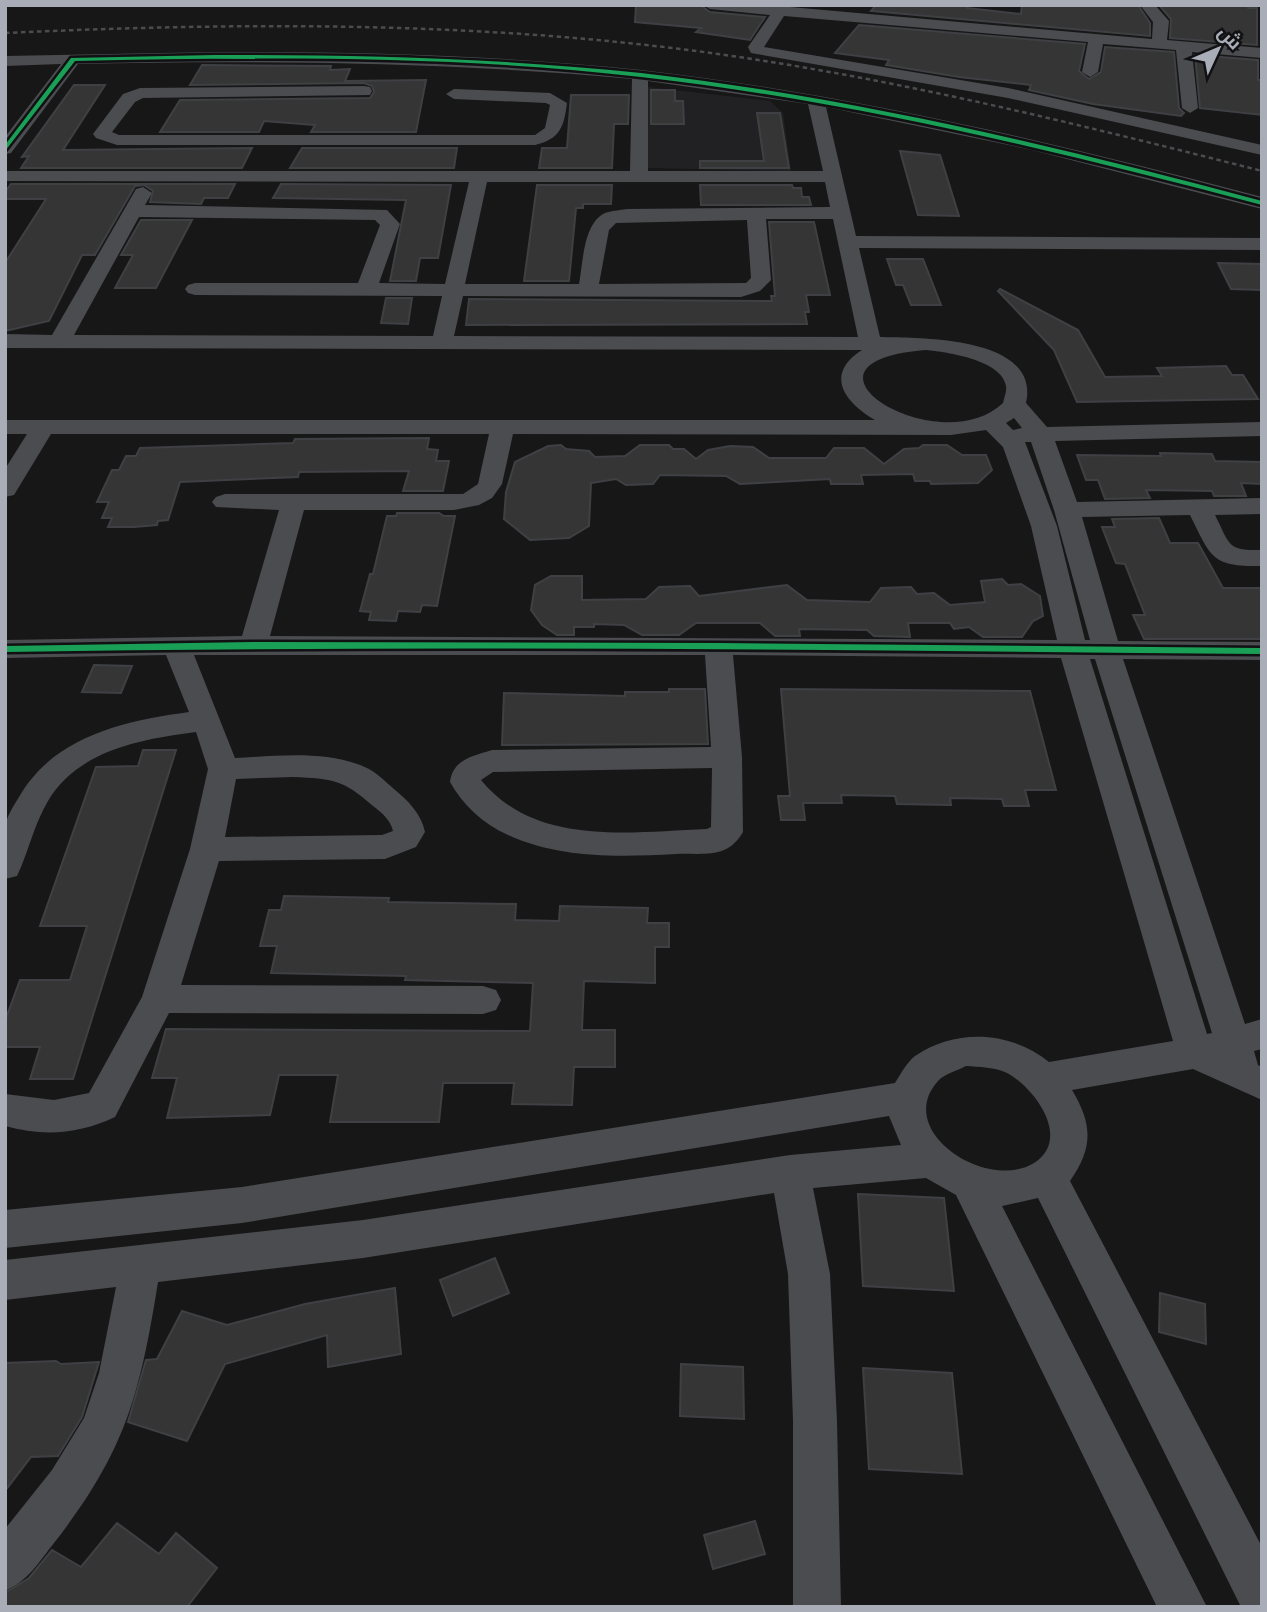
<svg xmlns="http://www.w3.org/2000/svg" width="1267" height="1612" font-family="'Nunito Sans',Cairo,sans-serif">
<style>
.built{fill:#212123}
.building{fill:#353536;stroke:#3f4043;stroke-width:2}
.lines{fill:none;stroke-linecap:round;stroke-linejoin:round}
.minor{fill:#4b4c50;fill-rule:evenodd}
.rail{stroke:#4b4c4f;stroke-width:2.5;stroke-dasharray:4.5 3.5;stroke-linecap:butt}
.cycleway-casing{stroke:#111113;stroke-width:5}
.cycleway{fill:#1a9f57;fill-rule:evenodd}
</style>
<rect width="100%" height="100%" fill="#171717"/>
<!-- built -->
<polygon class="built" points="648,87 770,101 783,113 791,171 645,168"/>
<!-- building -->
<g class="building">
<polygon points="636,5 700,5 710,12 765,17 750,40 696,32 701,28 635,22"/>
<polygon points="876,5 968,5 967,8 1021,14 1022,5 1138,5 1150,23 1150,36 871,11"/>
<polygon points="1159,5 1248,5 1248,8 1257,8 1257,45 1170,38 1171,19"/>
<polygon points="859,25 1085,44 1079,71 1089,79 1101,72 1105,47 1174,52 1179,108 1184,113 1181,116 1093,104 1029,90 1031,85 959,77 886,65 889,60 835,53"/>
<polygon points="1195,55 1258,60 1258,80 1262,80 1262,115 1200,108"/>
<polygon points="202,65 331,66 330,70 350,69 345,81 426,80 416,132 311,132 315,125 264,121 259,132 160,132 180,100 370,98 374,92 372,86 364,83 190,85"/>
<polygon points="74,85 105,85 63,150 252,148 242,168 21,168 29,156 22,157"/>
<polygon points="651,90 675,90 675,101 683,101 684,124 651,124"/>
<polygon points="571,95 629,95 628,124 614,124 612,168 539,168 542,148 567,148"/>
<polygon points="757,113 780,113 789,168 700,168 700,161 764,161"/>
<polygon points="302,148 457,148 454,168 290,168"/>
<polygon points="900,151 940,155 959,216 918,215"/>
<polygon points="11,184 235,184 228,198 204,198 201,204 150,202 153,191 144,185 135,186 95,255 82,255 49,321 5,331 5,263 46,199 5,199 5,192"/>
<polygon points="281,184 451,185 438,258 420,258 416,281 390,281 406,200 273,198"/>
<polygon points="537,185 612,185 611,204 583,204 583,208 576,208 569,281 524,281"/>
<polygon points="700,185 792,185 793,188 801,188 802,197 809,197 811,205 701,205"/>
<polygon points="141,220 192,220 156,288 115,288 133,255 121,255"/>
<polygon points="769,222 814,222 830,295 806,295 809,312 805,312 807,324 466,325 469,299 772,301 771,296 775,296"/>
<polygon points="887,259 923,259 941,305 911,305 903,285 896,285"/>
<polygon points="1218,263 1262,264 1262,290 1231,289"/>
<polygon points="1000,289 1078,330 1105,377 1162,376 1157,368 1226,366 1232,375 1243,375 1258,399 1077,402 1054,350 998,291"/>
<polygon points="386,298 412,298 408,324 381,323"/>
<polygon points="429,438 427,449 438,450 436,461 449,461 443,491 403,491 409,471 299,472 298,477 180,482 168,520 158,521 157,525 134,527 108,527 112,518 102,518 109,502 97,502 112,470 119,470 126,456 136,456 140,448 293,443 295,439"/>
<polygon points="561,445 566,449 589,451 595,457 625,456 640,445 669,445 673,449 684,449 696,459 708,450 730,446 753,447 769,458 826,458 834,448 864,448 884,464 904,449 919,448 923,445 947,445 962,455 986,455 992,470 978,483 931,484 930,481 915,481 913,474 861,475 863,484 831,484 830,479 740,484 726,476 660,475 653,484 626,485 616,479 591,483 589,526 569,538 530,540 504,519 506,492 515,462 548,446"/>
<polygon points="1160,453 1212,454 1215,461 1262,462 1262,484 1241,483 1246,496 1214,496 1212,491 1146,490 1150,498 1105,499 1098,480 1086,480 1077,455 1161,456"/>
<polygon points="397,513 439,513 444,516 455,516 437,606 422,605 420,612 398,611 396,621 369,620 371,612 360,611 370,574 373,574 387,516 396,516"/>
<polygon points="1159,518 1170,543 1198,543 1223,588 1262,588 1262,639 1144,639 1133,615 1145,615 1125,564 1116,563 1102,527 1115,527 1112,519"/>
<polygon points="551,576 582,576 582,600 646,599 659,587 690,586 699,596 787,585 807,600 870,602 881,588 911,587 917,594 934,593 950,605 985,602 981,581 1002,579 1008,585 1021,584 1040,596 1043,616 1033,621 1022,637 983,637 969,627 954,629 950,623 908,623 910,637 874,636 867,630 799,629 800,636 775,636 760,623 696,623 679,635 642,635 624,625 594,624 594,627 574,627 574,635 557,635 542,625 531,610 535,585"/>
<polygon points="94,665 132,666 121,693 82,692"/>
<polygon points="669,689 705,689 708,744 502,745 504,693 625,696 625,692 669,692"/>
<polygon points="781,689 1030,691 1056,790 1025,790 1029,806 1004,806 1002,799 950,798 951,805 897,804 895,796 841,795 842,803 803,803 805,820 781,820 778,796 790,796"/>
<polygon points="143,750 176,750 73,1079 30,1079 40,1047 5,1047 5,1021 20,980 70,980 87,926 40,926 96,767 138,766"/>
<polygon points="284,896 389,898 388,902 516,904 515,920 559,921 560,906 648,908 647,923 669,923 669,947 655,947 655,983 584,981 582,1030 615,1030 615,1067 574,1067 572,1105 512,1104 514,1083 443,1083 439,1122 330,1122 338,1075 279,1075 270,1115 167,1118 177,1078 152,1078 166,1029 530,1031 533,983 405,980 406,976 271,973 277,946 260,946 269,910 281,910"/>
<polygon points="858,1194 944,1198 954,1291 863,1286"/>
<polygon points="495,1258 509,1293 453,1316 440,1280"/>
<polygon points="395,1288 401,1354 328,1367 327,1335 225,1364 187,1441 128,1422 146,1360 157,1359 182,1311 227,1325 305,1304"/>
<polygon points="1160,1293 1205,1304 1206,1344 1159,1332"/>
<polygon points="56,1361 61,1364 99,1362 82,1417 58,1456 31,1457 5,1491 5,1363"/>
<polygon points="681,1364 743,1367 744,1419 680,1416"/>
<polygon points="863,1368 952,1373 962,1474 869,1469"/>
<polygon points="755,1521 765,1554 713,1569 704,1535"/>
<polygon points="117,1523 159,1554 176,1533 217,1568 187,1607 5,1607 5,1593 29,1578 52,1550 81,1567"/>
</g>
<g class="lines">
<!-- minor -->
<g class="minor">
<polygon points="703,5 791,5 790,7 1152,39 1153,22 1140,5 1155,5 1169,21 1167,40 1262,48 1262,58 1192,52 1198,108 1190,113 1182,108 1176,50 1103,44 1098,72 1090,77 1082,72 1088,42 784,16 764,47 1008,88 1262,145 1262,155 1008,98 751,53 748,47 770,15 710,9"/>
<path d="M215 52C357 52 499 55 641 70 851 94 1057 143 1262 197V209L1032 150 826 107 856 236 1262 238V250L859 248 880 337C920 338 1041 336 1026 403L1047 427 1262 422V436L1055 441 1077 502 1262 498V514L1215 515C1230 544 1226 551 1262 550V566C1211 567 1211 557 1190 515L1082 517 1118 641 1262 642V660L1123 659 1245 1024 1262 1019V1049L1254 1051 1258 1065 1262 1067V1100L1193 1069 1072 1090C1093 1125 1093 1148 1070 1181L1262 1547V1607H1241L1038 1198 1002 1206 1207 1607H1157L956 1195 926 1178 813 1188 830 1274 837 1421 841 1607H793V1421L788 1274 774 1193 363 1258 158 1282C140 1394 126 1451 54 1543 39 1562 28 1581 5 1591V1529L52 1470 84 1418 99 1373 116 1287 5 1300V1260L363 1220 790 1155 901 1145 889 1116 242 1223 5 1248V1210L242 1187 895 1083C900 1075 907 1062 915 1056 956 1028 1011 1031 1049 1062L1173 1041 1061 658 733 655 742 757 743 832C738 840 733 846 724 850 710 856 691 853 676 854 619 857 561 859 508 835 483 824 463 805 450 782 453 759 473 756 492 750L711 747 705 655H194L235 758C277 756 329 749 369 769 378 774 386 782 394 789 408 801 421 813 425 832L416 847 385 859 219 861 181 985 483 986 496 990 501 1000 496 1010 483 1014 169 1013 115 1117C79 1134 44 1137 5 1126V1094L54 1100 89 1093 142 997 190 849 208 769 196 732C142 739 78 750 48 801 36 821 30 845 21 867L17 876 5 879C5 862 3 843 5 826 7 816 14 805 19 797 54 736 124 721 189 712L166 655 5 658V640L242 636 279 510 216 507 212 502 216 497 225 494H463L478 484 489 434H51L14 495 5 497V469L27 434H5V420H875C844 402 824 374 862 350L5 348V334L52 335 136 189 143 187 152 193 145 205 387 210 400 224 379 283 445 284 469 182 5 181V171H630L632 79C447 62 263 60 78 64L11 153 5 154V137L61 64 5 66V56ZM648 81 808 104 823 171H648ZM487 182H825L830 207 627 209C620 210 611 211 605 213 583 223 583 264 579 284H465ZM139 217 375 220 380 225 358 283H195L188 285 185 289 188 293 195 295 442 296 433 336 74 335ZM766 219H833L858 337 454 336 463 296 741 297 760 291 771 280ZM747 220 751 278 746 283 599 284 609 230 616 223ZM926 350C947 352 1002 360 1006 386 1007 391 1004 398 1003 403 939 464 773 362 926 350ZM1014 418 1022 428 1013 430 1006 423ZM986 430 1003 447 1031 526 1057 640 270 636 304 510H454L479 505 492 498 502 484 513 434 951 435ZM1025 442H1031L1054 510 1090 640H1085L1057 526ZM1090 659H1095L1212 1033 1207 1034ZM712 768 711 827 707 829C629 832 536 847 481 780L493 772ZM293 777C334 779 342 779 373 806 382 813 390 819 393 831L382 835 225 837 236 779ZM966 1066C979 1067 995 1067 1007 1073 1035 1088 1072 1139 1034 1163 987 1192 893 1131 938 1081 944 1074 957 1071 966 1066Z"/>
<path d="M364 86 370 87 372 91 370 95 143 98 135 102 112 132 119 135H535L545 128 550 105 546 103 454 99 446 94 454 89 550 93 567 103C564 127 560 139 535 145H117L96 138 93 134 123 94 140 88Z"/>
</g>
<!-- rail -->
<path class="rail" d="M5 33C245 22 487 21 725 55 907 81 1085 126 1262 171"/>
<defs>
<g id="cycleway">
<path d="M215 55C357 55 499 58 641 73 851 97 1057 146 1262 201V205C1057 151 852 101 641 77 454 55 263 57 75 61L5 151V145L71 58Z"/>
<path d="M253 642 718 643 1262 648V654C843 650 424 645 5 652V646Z"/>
</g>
</defs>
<!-- cycleway casing -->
<use href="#cycleway" class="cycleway-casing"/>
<!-- cycleway -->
<use href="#cycleway" class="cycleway"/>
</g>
<!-- border -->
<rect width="1267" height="1612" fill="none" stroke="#a8adb8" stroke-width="14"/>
<!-- north arrow -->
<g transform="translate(1218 49) rotate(46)" stroke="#111113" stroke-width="5" paint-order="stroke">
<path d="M0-5L12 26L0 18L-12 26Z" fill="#a8adb8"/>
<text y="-10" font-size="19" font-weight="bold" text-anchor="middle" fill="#a8adb8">ش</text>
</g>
</svg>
